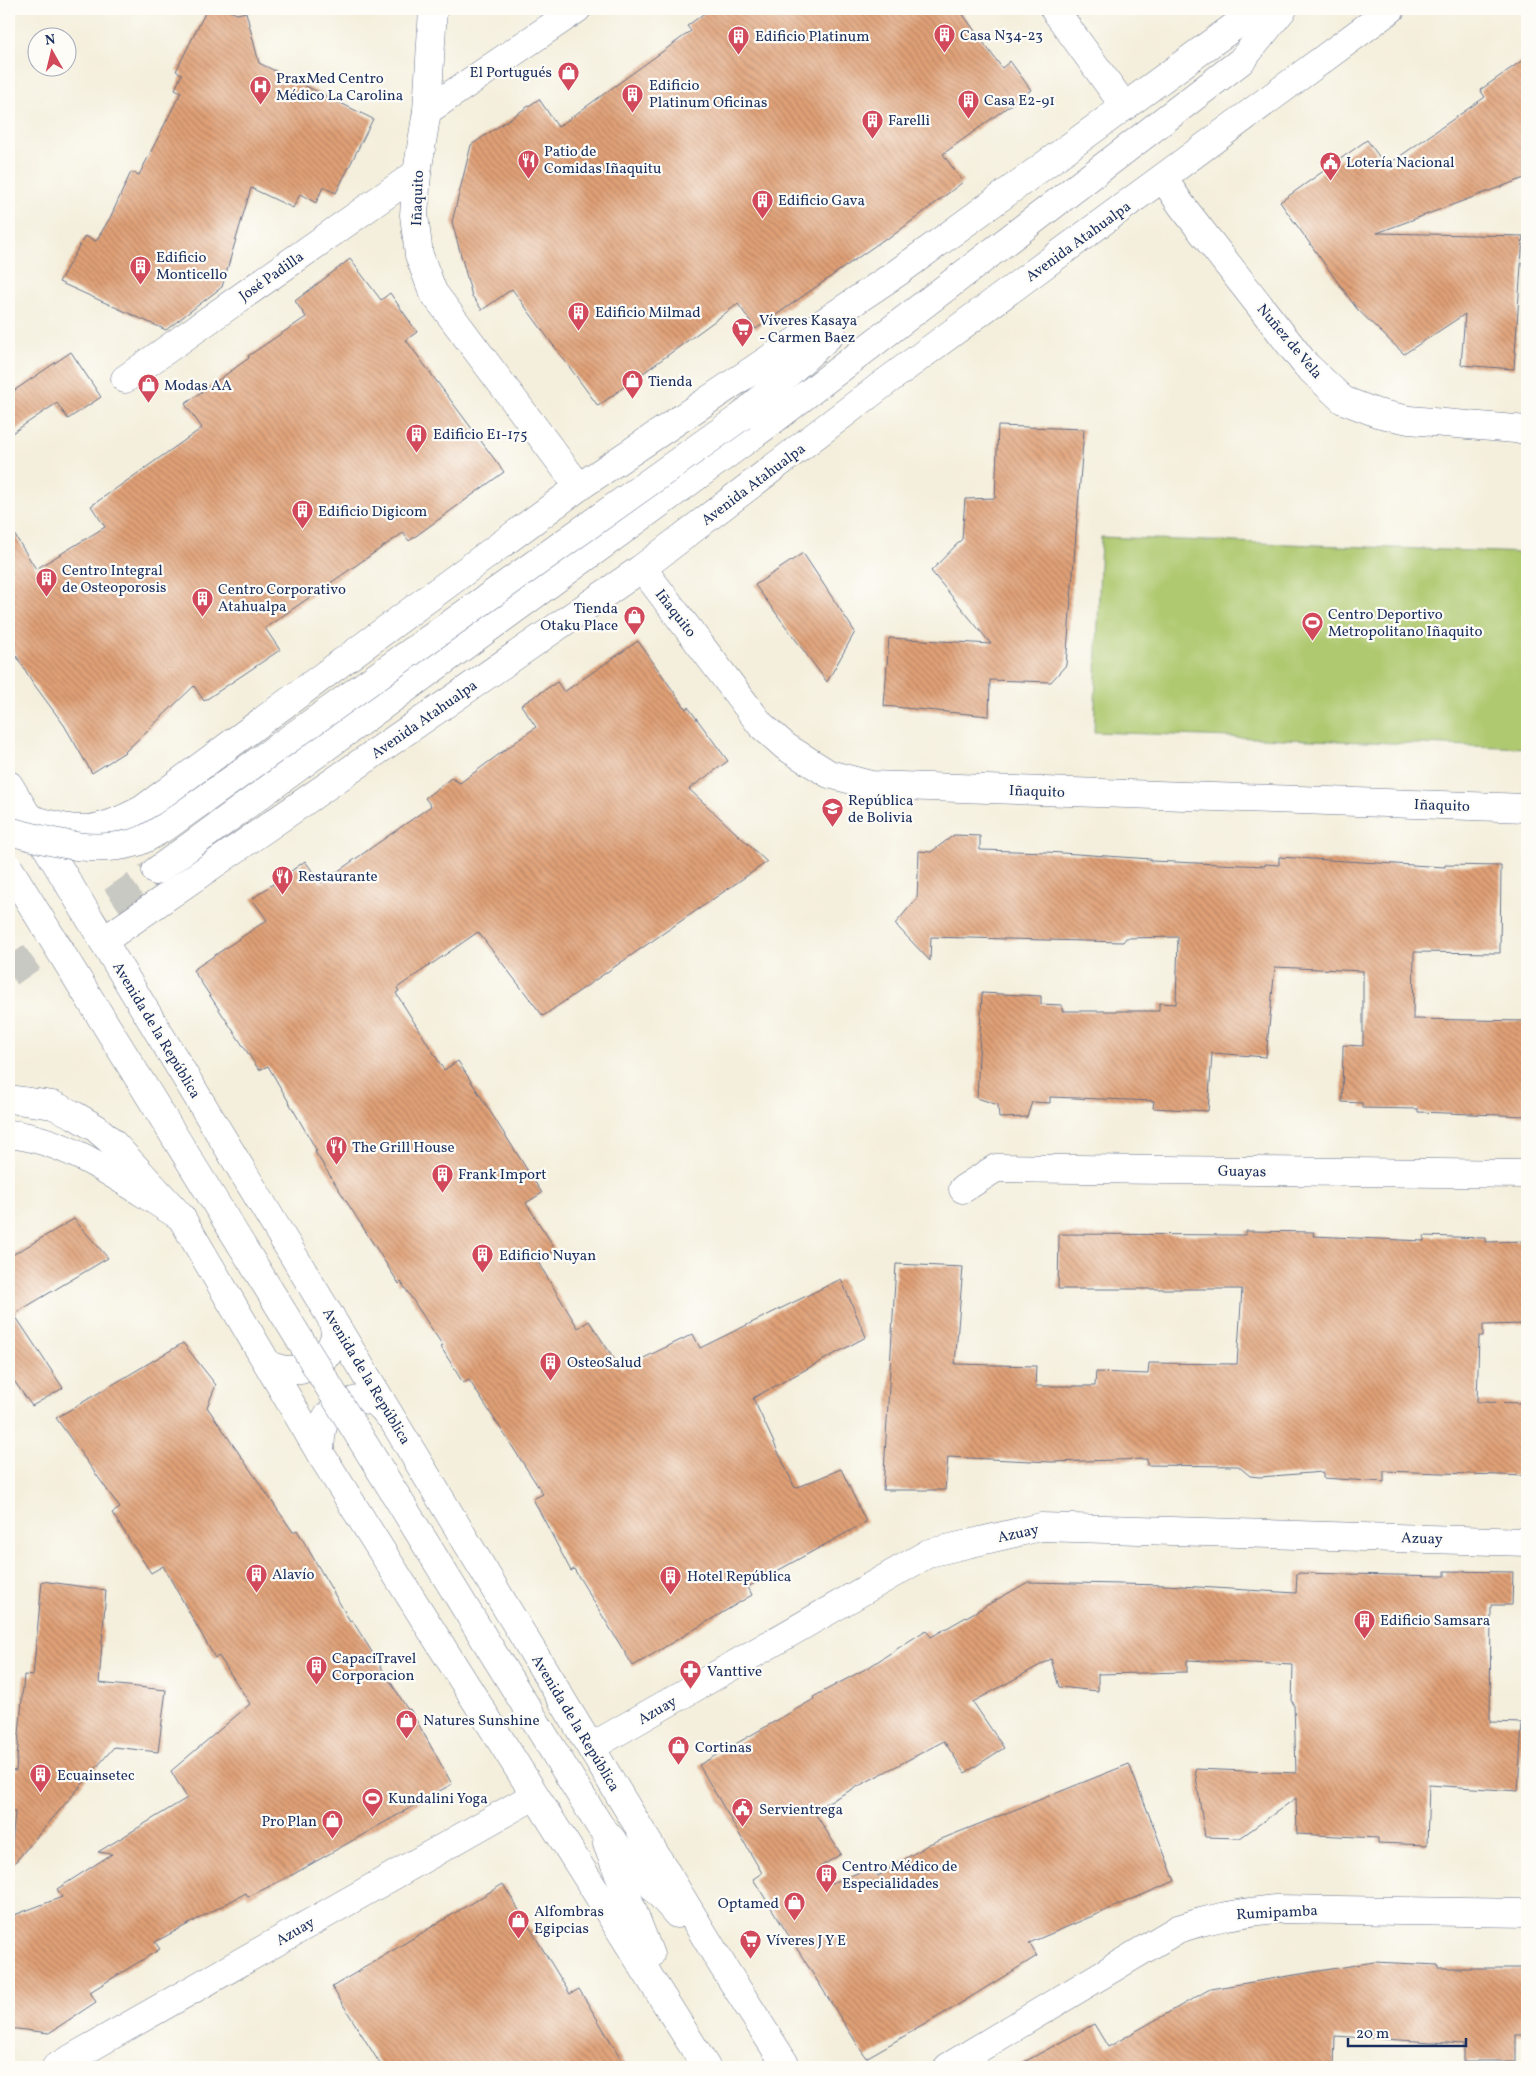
<svg xmlns="http://www.w3.org/2000/svg" width="1536" height="2076" font-family="Vollkorn,serif">
<style>
.green{fill:#afc96f;stroke:#657c66}
.building{fill:url(#building-back-hatch)}
.lines{fill:none;stroke-linecap:round;stroke-linejoin:round}
.secondary-tunnel{stroke:#c9c9c3;stroke-width:28;stroke-dasharray:28 14;stroke-linecap:butt}
.minor-casing{stroke:#67728a;stroke-width:29}
.secondary-casing{stroke:#67728a;stroke-width:29}
.primary-casing{stroke:#67728a;stroke-width:29}
.minor{stroke:#fff;stroke-width:28}
.secondary{stroke:#fff;stroke-width:28}
.primary{stroke:#fff;stroke-width:28}
.secondary-bridge-casing{stroke:#67728a;stroke-width:29;stroke-linecap:butt}
.secondary-bridge{stroke:#fff;stroke-width:28}
.labels{text-anchor:middle;stroke-width:4.5;stroke-linejoin:round;paint-order:stroke}
.poi-label{font-size:15px;fill:#1b2f5e;stroke:#fdfcf7;text-anchor:start}
.street-label{font-size:15px;fill:#1b2f5e;stroke:#fdfcf7}
</style>
<defs>
<pattern id="building-back-hatch" width="6" height="6" patternUnits="userSpaceOnUse" patternTransform="scale(1.25)"><rect width="6" height="6" fill="#e0a076"/><path d="M-1 5l2 2M0 0l6 6M5-1l2 2" fill="none" stroke="#b58364"/></pattern>
</defs>
<rect width="100%" height="100%" fill="#fdfcf7"/>
<filter id="ink" filterUnits="userSpaceOnUse"><feTurbulence type="fractalNoise" baseFrequency=".02" numOctaves="2"/><feDisplacementMap in="SourceGraphic" scale="10" xChannelSelector="R" yChannelSelector="G"/><feConvolveMatrix kernelMatrix="1 2 1 2 8 2 1 2 1" color-interpolation-filters="sRGB"/></filter>
<filter id="wash" filterUnits="userSpaceOnUse"><feTurbulence type="fractalNoise" baseFrequency=".0096" numOctaves="4" result="noise"/><feDisplacementMap in="SourceGraphic" scale="20" xChannelSelector="R" yChannelSelector="G"/><feGaussianBlur stdDeviation="1.12" result="paint"/><feColorMatrix in="noise" values="0 0 0 0 0 0 0 0 0 0 0 0 0 0 0 0 0 1.4 0 .05"/><feComposite in="paint" operator="in"/></filter>
<g filter="url(#wash)">
<rect width="100%" height="100%" fill="#f4efdc"/>
<!-- green -->
<polygon class="green" points="1101,537 1527,553 1527,748 1094,732"/>
<g id="blocks">
<!-- building -->
<g class="building">
<polygon points="207,9 225,9 237,14 246,12 259,63 373,119 336,193 323,187 316,203 300,194 293,208 251,188 222,287 166,330 59,282 85,236 96,241 110,218 131,172 139,175 181,92 175,89 182,74 176,71"/>
<polygon points="710,9 959,9 1002,68 1010,61 1031,90 943,154 963,182 887,240 886,238 756,329 738,304 598,406 512,289 482,310 472,296 452,222 471,145 539,99 558,127 691,31 687,26"/>
<polygon points="1527,57 1527,177 1377,233 1523,236 1514,369 1461,365 1465,314 1404,354 1357,309 1280,202 1367,140 1386,166 1485,97 1480,90"/>
<polygon points="350,259 381,300 390,293 417,332 406,340 504,472 409,541 403,533 265,628 280,650 204,701 194,686 125,752 92,773 64,725 33,683 9,644 9,526 36,569 105,527 91,506 202,428 185,404 249,358 248,356 306,317 295,301"/>
<polygon points="71,352 101,397 68,419 57,403 9,435 9,394"/>
<polygon points="998,426 1084,429 1066,665 1051,682 990,680 989,716 884,706 889,638 991,644 931,571 962,539 965,499 995,498"/>
<polygon points="803,553 855,632 827,682 755,585"/>
<polygon points="638,641 686,709 688,707 728,761 689,789 767,862 543,1016 478,932 397,988 399,991 396,993 444,1070 458,1061 542,1193 526,1203 556,1250 538,1262 578,1328 589,1321 621,1369 693,1334 700,1348 841,1279 866,1337 753,1398 795,1488 841,1469 866,1522 748,1587 752,1595 633,1666 574,1569 571,1571 533,1499 543,1494 469,1380 463,1383 441,1347 443,1346 401,1282 399,1284 315,1152 317,1151 268,1066 259,1070 193,970 267,920 252,899 305,861 321,883 431,806 425,798 451,778 460,783 536,727 521,705 557,682 564,692"/>
<polygon points="954,835 980,836 980,850 1047,852 1151,859 1151,861 1265,866 1265,864 1279,865 1279,857 1445,867 1445,865 1501,866 1500,953 1414,952 1413,1019 1527,1021 1527,1116 1418,1112 1418,1109 1362,1108 1362,1103 1342,1102 1343,1045 1363,1046 1363,971 1275,967 1266,1057 1212,1053 1208,1111 1153,1108 1154,1101 1050,1097 1050,1103 1032,1102 1027,1117 999,1118 998,1105 977,1098 982,993 1041,996 1041,1004 1062,1005 1062,1011 1159,1011 1159,1003 1176,1004 1178,937 1126,938 1123,942 931,937 930,961 895,924 917,898 919,851 931,852"/>
<polygon points="74,1219 108,1258 14,1314 63,1388 32,1406 9,1374 9,1257"/>
<polygon points="1246,1231 1314,1232 1313,1236 1424,1241 1424,1236 1485,1238 1485,1242 1527,1241 1527,1324 1483,1325 1483,1336 1479,1336 1477,1402 1527,1403 1527,1476 1384,1471 1384,1482 1323,1478 1323,1472 1260,1477 1250,1476 1238,1466 1147,1465 1147,1459 1052,1462 948,1457 945,1490 883,1490 896,1264 963,1267 955,1364 1036,1366 1035,1386 1095,1386 1096,1372 1148,1374 1149,1363 1237,1364 1242,1289 1058,1289 1059,1234 1246,1235"/>
<polygon points="183,1343 216,1385 207,1407 293,1532 297,1530 350,1621 352,1620 408,1710 410,1709 452,1784 292,1875 248,1897 246,1893 155,1942 160,1949 90,1992 96,2002 49,2033 9,2028 9,1917 62,1897 57,1889 112,1854 98,1852 187,1798 171,1771 250,1704 219,1656 215,1658 163,1566 151,1573 112,1513 120,1508 56,1418"/>
<polygon points="1445,1571 1513,1572 1512,1605 1491,1605 1490,1722 1522,1723 1518,1791 1429,1785 1427,1845 1378,1843 1378,1838 1297,1834 1296,1798 1240,1838 1205,1837 1195,1769 1296,1773 1294,1703 1292,1703 1293,1665 1187,1660 1187,1672 1098,1674 1098,1691 1059,1687 1051,1659 973,1702 1004,1748 965,1773 944,1741 813,1810 841,1854 820,1867 829,1884 873,1867 878,1876 929,1844 1129,1764 1175,1881 1029,1943 1037,1956 948,2011 866,2058 753,1879 762,1873 699,1765 814,1699 813,1697 869,1667 926,1630 931,1637 1028,1582 1165,1585 1296,1593 1297,1573 1445,1576"/>
<polygon points="42,1581 106,1590 99,1683 166,1690 158,1752 114,1747 10,1868 15,1811 9,1810 9,1770 16,1771 24,1675 33,1676"/>
<polygon points="503,1884 570,1994 579,1989 626,2067 382,2067 332,1987"/>
<polygon points="1374,1962 1438,1965 1438,1968 1527,1968 1527,2035 1516,2035 1516,2061 1464,2061 1464,2044 1335,2036 1334,2067 1015,2067 1094,2024 1108,2047 1210,1989"/>
</g>
</g>
</g>
<g filter="url(#ink)">
<use href="#blocks" fill-opacity="0" stroke="#67728a" stroke-width="1"/>
<g class="lines">
<!-- secondary-tunnel -->
<polyline class="secondary-tunnel" points="9,973 156,871"/>
<defs>
<g id="minor">
<polyline points="433,9 427,111 417,173 414,215 419,255 433,292 579,487"/>
<polyline points="1054,9 1125,107"/>
<polyline points="427,111 577,9"/>
<polyline points="1163,178 1182,206 1306,365 1343,400 1377,413 1409,420 1527,430"/>
<polyline points="125,379 417,173"/>
<polyline points="642,568 761,725 786,747 829,774 871,785 1527,808"/>
<polyline points="963,1189 996,1168 1527,1174"/>
<polyline points="591,1747 929,1553 1041,1527 1527,1542"/>
<polyline points="56,2067 534,1796"/>
<path d="M948 2067 1178 1929C1210 1918 1242 1912 1276 1909L1527 1913"/>
</g>
<g id="secondary">
<polyline points="742,416 832,333"/>
<polyline points="9,785 724,1968 787,2067"/>
<path d="M29 818C79 834 97 834 143 809L579 487 897 273 1258 9"/>
<polyline points="156,871 767,425 1241,61 1283,9"/>
<polyline points="103,941 642,568 883,384 1391,9"/>
<polyline points="9,1099 53,1105 74,1115 96,1128 112,1142 181,1217 320,1453 706,2067"/>
<polyline points="270,1366 285,1370 301,1370 328,1354 336,1334 331,1317"/>
<path d="M320 1453C321 1441 320 1429 326 1418 328 1414 334 1411 338 1409 357 1396 374 1395 388 1415"/>
<polyline points="593,1815 600,1826 677,1914"/>
<polyline points="607,1844 650,1955"/>
</g>
<path id="primary" d="M9 1134C72 1140 128 1185 181 1217"/>
</defs>
<!-- minor casing -->
<use href="#minor" class="minor-casing"/>
<!-- secondary casing -->
<use href="#secondary" class="secondary-casing"/>
<!-- primary casing -->
<use href="#primary" class="primary-casing"/>
<!-- minor -->
<use href="#minor" class="minor"/>
<!-- secondary -->
<use href="#secondary" class="secondary"/>
<!-- primary -->
<use href="#primary" class="primary"/>
<defs>
<g id="secondary-bridge">
<path d="M9 831C51 842 93 855 137 842 147 839 158 831 167 826L742 416"/>
<polyline points="9,868 593,1815"/>
</g>
</defs>
<!-- secondary-bridge casing -->
<use href="#secondary-bridge" class="secondary-bridge-casing"/>
<!-- secondary-bridge -->
<use href="#secondary-bridge" class="secondary-bridge"/>
</g>
</g>
<!-- icons -->
<defs>
<symbol id="building-pin" viewBox="-11 -11 22 30"><path d="M0 17L-7.5 6A9.5 9.5 0 1 1 7.5 6Z" fill="#d1495b" stroke="#fdfcf7"/><path d="M-4-6H4V6H1V3H-1V6H-4ZM-2.5-4.3h1.7v1.8h-1.7ZM.8-4.3h1.7v1.8H.8ZM-2.5-1h1.7V.8h-1.7ZM.8-1h1.7V.8H.8Z" fill="#fff"/></symbol>
<symbol id="shop-pin" viewBox="-11 -11 22 30"><path d="M0 17L-7.5 6A9.5 9.5 0 1 1 7.5 6Z" fill="#d1495b" stroke="#fdfcf7"/><path d="M-5-2.5h2.3a2.7 3.5 0 0 1 5.4 0H5L5.5 6h-11ZM-1.5-2.5h3a1.5 2.3 0 0 0-3 0Z" fill="#fff"/></symbol>
<symbol id="hospital-pin" viewBox="-11 -11 22 30"><path d="M0 17L-7.5 6A9.5 9.5 0 1 1 7.5 6Z" fill="#d1495b" stroke="#fdfcf7"/><path d="M-5-5h3v3.5h4V-5h3V5h-3V1.5h-4V5h-3Z" fill="#fff"/></symbol>
<symbol id="restaurant-pin" viewBox="-11 -11 22 30"><path d="M0 17L-7.5 6A9.5 9.5 0 1 1 7.5 6Z" fill="#d1495b" stroke="#fdfcf7"/><path d="M-5-6h1v4h1v-4h1v4h1v-4h1v5L-1.5 .5V6h-2V.5L-5-1ZM5-6V6H3V1.5H1.5Q1.5-4 5-6Z" fill="#fff"/></symbol>
<symbol id="civic-pin" viewBox="-11 -11 22 30"><path d="M0 17L-7.5 6A9.5 9.5 0 1 1 7.5 6Z" fill="#d1495b" stroke="#fdfcf7"/><path d="M-.6-6.5H3V-4.5H.6V-3L4-1V1h2V6H-6V1h2V-1L-.6-3ZM-1.2 2.5V6h2.4V2.5Z" fill="#fff"/></symbol>
<symbol id="supermarket-pin" viewBox="-11 -11 22 30"><path d="M0 17L-7.5 6A9.5 9.5 0 1 1 7.5 6Z" fill="#d1495b" stroke="#fdfcf7"/><path d="M-6-5.5h2.5l.6 2H6L4.5 2H-2.5L-4.4-4H-6ZM-1.5 3.2a1.3 1.3 0 1 0 .1 0ZM3 3.2a1.3 1.3 0 1 0 .1 0Z" fill="#fff"/></symbol>
<symbol id="stadium-pin" viewBox="-11 -11 22 30"><path d="M0 17L-7.5 6A9.5 9.5 0 1 1 7.5 6Z" fill="#d1495b" stroke="#fdfcf7"/><path d="M0-5a6.5 5 0 1 0 0 10a6.5 5 0 1 0 0-10ZM-3.5-1.8h7v3.6h-7Z" fill="#fff"/></symbol>
<symbol id="school-pin" viewBox="-11 -11 22 30"><path d="M0 17L-7.5 6A9.5 9.5 0 1 1 7.5 6Z" fill="#d1495b" stroke="#fdfcf7"/><path d="M0-5L7-2L0 1L-7-2ZM-4 1L0 2.5L4 1V4Q0 6-4 4Z" fill="#fff"/></symbol>
<symbol id="pharmacy-pin" viewBox="-11 -11 22 30"><path d="M0 17L-7.5 6A9.5 9.5 0 1 1 7.5 6Z" fill="#d1495b" stroke="#fdfcf7"/><path d="M-2-6h4v4h4v4h-4v4h-4v-4h-4v-4h4Z" fill="#fff"/></symbol>
</defs>
<g fill-rule="evenodd">
<use href="#building-pin" x="932" y="22" width="25" height="34"/>
<use href="#building-pin" x="726" y="24" width="25" height="34"/>
<use href="#shop-pin" x="556" y="60" width="25" height="34"/>
<use href="#hospital-pin" x="248" y="74" width="25" height="34"/>
<use href="#building-pin" x="620" y="82" width="25" height="34"/>
<use href="#building-pin" x="956" y="88" width="25" height="34"/>
<use href="#building-pin" x="860" y="108" width="25" height="34"/>
<use href="#restaurant-pin" x="516" y="148" width="25" height="34"/>
<use href="#civic-pin" x="1318" y="150" width="25" height="34"/>
<use href="#building-pin" x="750" y="188" width="25" height="34"/>
<use href="#building-pin" x="128" y="254" width="25" height="34"/>
<use href="#building-pin" x="566" y="300" width="25" height="34"/>
<use href="#supermarket-pin" x="730" y="316" width="25" height="34"/>
<use href="#shop-pin" x="620" y="368" width="25" height="34"/>
<use href="#shop-pin" x="136" y="372" width="25" height="34"/>
<use href="#building-pin" x="404" y="422" width="25" height="34"/>
<use href="#building-pin" x="290" y="498" width="25" height="34"/>
<use href="#building-pin" x="34" y="566" width="25" height="34"/>
<use href="#building-pin" x="190" y="586" width="25" height="34"/>
<use href="#shop-pin" x="622" y="604" width="25" height="34"/>
<use href="#stadium-pin" x="1300" y="610" width="25" height="34"/>
<use href="#school-pin" x="820" y="796" width="25" height="34"/>
<use href="#restaurant-pin" x="270" y="864" width="25" height="34"/>
<use href="#restaurant-pin" x="324" y="1134" width="25" height="34"/>
<use href="#building-pin" x="430" y="1162" width="25" height="34"/>
<use href="#building-pin" x="470" y="1242" width="25" height="34"/>
<use href="#building-pin" x="538" y="1350" width="25" height="34"/>
<use href="#building-pin" x="244" y="1562" width="25" height="34"/>
<use href="#building-pin" x="658" y="1564" width="25" height="34"/>
<use href="#building-pin" x="1352" y="1608" width="25" height="34"/>
<use href="#building-pin" x="304" y="1654" width="25" height="34"/>
<use href="#pharmacy-pin" x="678" y="1658" width="25" height="34"/>
<use href="#shop-pin" x="394" y="1708" width="25" height="34"/>
<use href="#shop-pin" x="666" y="1734" width="25" height="34"/>
<use href="#building-pin" x="28" y="1762" width="25" height="34"/>
<use href="#stadium-pin" x="360" y="1786" width="25" height="34"/>
<use href="#civic-pin" x="730" y="1796" width="25" height="34"/>
<use href="#shop-pin" x="320" y="1808" width="25" height="34"/>
<use href="#building-pin" x="814" y="1862" width="25" height="34"/>
<use href="#shop-pin" x="782" y="1890" width="25" height="34"/>
<use href="#shop-pin" x="506" y="1908" width="25" height="34"/>
<use href="#supermarket-pin" x="738" y="1928" width="25" height="34"/>
</g>
<g class="labels">
<!-- poi labels -->
<g class="poi-label">
<text x="960" y="40">Casa N34-23</text>
<text x="755" y="41">Edificio Platinum</text>
<text x="552" y="77" text-anchor="end">El Portugués</text>
<text x="276" y="83">PraxMed Centro<tspan x="276" dy="17">Médico La Carolina</tspan></text>
<text x="649" y="90">Edificio<tspan x="649" dy="17">Platinum Oficinas</tspan></text>
<text x="984" y="105">Casa E2-91</text>
<text x="888" y="125">Farelli</text>
<text x="544" y="156">Patio de<tspan x="544" dy="17">Comidas Iñaquitu</tspan></text>
<text x="1346" y="167">Lotería Nacional</text>
<text x="778" y="205">Edificio Gava</text>
<text x="156" y="262">Edificio<tspan x="156" dy="17">Monticello</tspan></text>
<text x="595" y="317">Edificio Milmad</text>
<text x="759" y="325">Víveres Kasaya<tspan x="759" dy="17">- Carmen Baez</tspan></text>
<text x="648" y="386">Tienda</text>
<text x="164" y="390">Modas AA</text>
<text x="433" y="439">Edificio E1-175</text>
<text x="318" y="516">Edificio Digicom</text>
<text x="62" y="575">Centro Integral<tspan x="62" dy="17">de Osteoporosis</tspan></text>
<text x="218" y="594">Centro Corporativo<tspan x="218" dy="17">Atahualpa</tspan></text>
<text x="618" y="613" text-anchor="end">Tienda<tspan x="618" dy="17">Otaku Place</tspan></text>
<text x="1328" y="619">Centro Deportivo<tspan x="1328" dy="17">Metropolitano Iñaquito</tspan></text>
<text x="848" y="805">República<tspan x="848" dy="17">de Bolivia</tspan></text>
<text x="298" y="881">Restaurante</text>
<text x="352" y="1152">The Grill House</text>
<text x="458" y="1179">Frank Import</text>
<text x="499" y="1260">Edificio Nuyan</text>
<text x="567" y="1367">OsteoSalud</text>
<text x="272" y="1579">Alavío</text>
<text x="687" y="1581">Hotel República</text>
<text x="1380" y="1625">Edificio Samsara</text>
<text x="332" y="1663">CapaciTravel<tspan x="332" dy="17">Corporacion</tspan></text>
<text x="707" y="1676">Vanttive</text>
<text x="423" y="1725">Natures Sunshine</text>
<text x="695" y="1752">Cortinas</text>
<text x="57" y="1780">Ecuainsetec</text>
<text x="388" y="1803">Kundalini Yoga</text>
<text x="759" y="1814">Servientrega</text>
<text x="317" y="1826" text-anchor="end">Pro Plan</text>
<text x="842" y="1871">Centro Médico de<tspan x="842" dy="17">Especialidades</tspan></text>
<text x="779" y="1908" text-anchor="end">Optamed</text>
<text x="534" y="1916">Alfombras<tspan x="534" dy="17">Egipcias</tspan></text>
<text x="766" y="1945">Víveres J Y E</text>
</g>
<!-- street labels -->
<g class="street-label">
<text transform="translate(417 198) rotate(-88)" y="5">Iñaquito</text>
<text transform="translate(1078 241) rotate(-36)" y="5">Avenida Atahualpa</text>
<text transform="translate(271 276) rotate(-35)" y="5">José Padilla</text>
<text transform="translate(1290 341) rotate(50)" y="5">Nuñez de Vela</text>
<text transform="translate(753 484) rotate(-37)" y="5">Avenida Atahualpa</text>
<text transform="translate(676 613) rotate(52)" y="5">Iñaquito</text>
<text transform="translate(424 719) rotate(-35)" y="5">Avenida Atahualpa</text>
<text transform="translate(1037 791) rotate(2)" y="5">Iñaquito</text>
<text transform="translate(1442 805) rotate(2)" y="5">Iñaquito</text>
<text transform="translate(157 1030) rotate(59)" y="5">Avenida de la República</text>
<text transform="translate(1242 1171) rotate(1)" y="5">Guayas</text>
<text transform="translate(367 1376) rotate(59)" y="5">Avenida de la República</text>
<text transform="translate(1018 1533) rotate(-12)" y="5">Azuay</text>
<text transform="translate(1422 1538) rotate(2)" y="5">Azuay</text>
<text transform="translate(657 1710) rotate(-30)" y="5">Azuay</text>
<text transform="translate(576 1723) rotate(59)" y="5">Avenida de la República</text>
<text transform="translate(1277 1912) rotate(-3)" y="5">Rumipamba</text>
<text transform="translate(295 1931) rotate(-30)" y="5">Azuay</text>
</g>
</g>
<!-- margin -->
<rect width="1536" height="2076" fill="none" stroke="#fdfcf7" stroke-width="30"/>
<!-- north arrow -->
<g transform="translate(52 52) rotate(352)"><circle r="24" fill="#fdfcf7" stroke="#a3aaba"/>
<path d="M0-4L9 19L0 12L-9 19Z" fill="#d1495b"/>
<text y="-8" font-size="14" font-weight="bold" text-anchor="middle" fill="#1b2f5e">N</text>
</g>
<!-- scale -->
<path d="M1348 2038v8h118v-8" fill="none" stroke="#1b2f5e" stroke-width="2.5"/>
<text x="1356" y="2038" font-size="15" fill="#1b2f5e" stroke="#fdfcf7" stroke-width="4" paint-order="stroke">20 m</text>
</svg>
